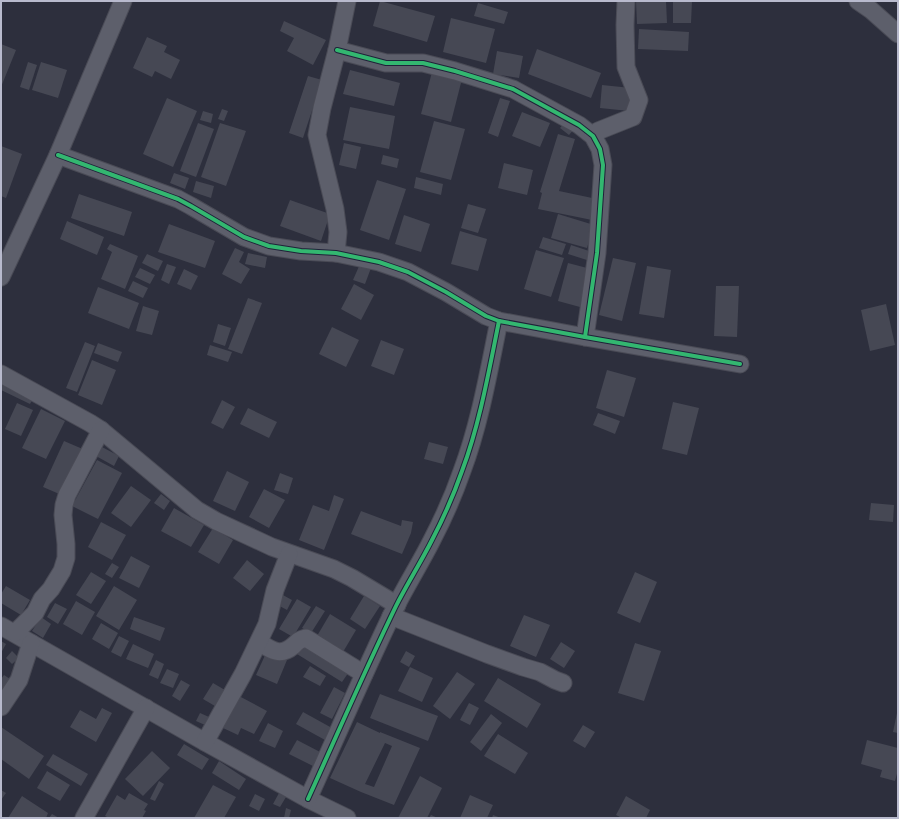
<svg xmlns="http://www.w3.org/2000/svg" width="899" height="819" font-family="'Noto Sans',sans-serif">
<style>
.building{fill:#464854;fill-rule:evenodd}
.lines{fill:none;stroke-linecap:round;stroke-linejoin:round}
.minor-casing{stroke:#4a4b56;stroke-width:19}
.minor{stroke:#5d5f6b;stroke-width:17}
.cycleway-casing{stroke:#1f2239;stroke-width:6}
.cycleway{stroke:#33b770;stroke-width:4}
</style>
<rect width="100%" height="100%" fill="#2d2f3d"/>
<!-- building -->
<g class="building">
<polygon points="380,1 435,16 427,42 373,26"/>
<polygon points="636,1 666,1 667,23 637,24"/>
<polygon points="673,1 692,1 691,23 673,23"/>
<polygon points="478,3 508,12 504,24 474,16"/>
<polygon points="451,18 495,29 486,63 443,52"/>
<polygon points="284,21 326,40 313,65 287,51 294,38 280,31"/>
<polygon points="639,29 689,32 688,51 638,49"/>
<polygon points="147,37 167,46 164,52 180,60 171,79 155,71 152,77 133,68"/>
<polygon points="1,44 16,50 1,87"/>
<polygon points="537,49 601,73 591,98 528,74"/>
<polygon points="497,51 523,56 519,78 493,74"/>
<polygon points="28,62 37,65 29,90 20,87"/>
<polygon points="41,62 67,70 58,98 32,90"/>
<polygon points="350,70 400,83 394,106 343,94"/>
<polygon points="432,72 462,79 451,122 421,114"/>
<polygon points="308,76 322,80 303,138 289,133"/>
<polygon points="602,85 631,88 629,111 600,108"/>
<polygon points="167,98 197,111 173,167 143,154"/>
<polygon points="500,98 510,101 498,137 488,133"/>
<polygon points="350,107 395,116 389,149 343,140"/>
<polygon points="222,109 228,111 224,121 218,119"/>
<polygon points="203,111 213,114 211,123 200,120"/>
<polygon points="522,112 550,123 540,147 512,136"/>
<polygon points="434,121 465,129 451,180 420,172"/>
<polygon points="566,121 575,128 569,135 560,128"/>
<polygon points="198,123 214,129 196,177 180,171"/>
<polygon points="220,123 246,131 226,186 201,177"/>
<polygon points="558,134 575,139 559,191 597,199 592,220 538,209 542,193 540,192"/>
<polygon points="344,143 361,147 356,169 339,165"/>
<polygon points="1,146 22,154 6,198 1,196"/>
<polygon points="383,155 399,159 397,168 381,164"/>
<polygon points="504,163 533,170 527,195 498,188"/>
<polygon points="174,173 189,178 185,189 170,183"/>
<polygon points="416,177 443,184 441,195 414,188"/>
<polygon points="377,180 406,189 389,240 360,230"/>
<polygon points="196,181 214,186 211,198 193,192"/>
<polygon points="79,194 132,212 124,236 71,218"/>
<polygon points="290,200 330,214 321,241 280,226"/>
<polygon points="468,204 486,209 478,233 461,228"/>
<polygon points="558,214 594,225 587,248 551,238"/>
<polygon points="404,215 430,224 421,252 395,244"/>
<polygon points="67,221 104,237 97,255 60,239"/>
<polygon points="169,224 215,241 205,268 158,252"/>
<polygon points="460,231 487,239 478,271 451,264"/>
<polygon points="543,237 566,244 562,255 539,248"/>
<polygon points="110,244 138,256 125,289 101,279 112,252 107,249"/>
<polygon points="571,245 592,252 590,261 568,254"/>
<polygon points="235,248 244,252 239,262 250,269 241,284 222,274"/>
<polygon points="536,250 564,258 551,297 524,289"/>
<polygon points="248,253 267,257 265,268 245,264"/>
<polygon points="147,254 163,261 158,271 142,263"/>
<polygon points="613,258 636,263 622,321 599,315"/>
<polygon points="568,263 591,269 580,307 558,301"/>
<polygon points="167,264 176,267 169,284 161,280"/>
<polygon points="360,264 371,268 365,284 353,280"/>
<polygon points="647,266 671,270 664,318 639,314"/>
<polygon points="140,268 155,275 150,284 135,277"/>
<polygon points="184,269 198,276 191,290 177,284"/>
<polygon points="133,281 148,288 143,298 128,291"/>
<polygon points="354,284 374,295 361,320 341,309"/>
<polygon points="716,286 739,286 737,337 714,336"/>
<polygon points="98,287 139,303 129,329 88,313"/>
<polygon points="248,298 262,303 242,354 228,349"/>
<polygon points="886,304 895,345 870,351 861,310"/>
<polygon points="143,306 159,311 152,335 136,331"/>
<polygon points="218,324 231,328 225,346 213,342"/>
<polygon points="332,327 359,340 346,367 319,354"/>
<polygon points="381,340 404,349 394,375 371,366"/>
<polygon points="85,342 95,346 77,392 66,388"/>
<polygon points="98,343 122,352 118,362 94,353"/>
<polygon points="210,345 232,352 228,362 207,355"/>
<polygon points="92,360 116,370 102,405 78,395"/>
<polygon points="607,370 636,378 624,417 596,408"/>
<polygon points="1,379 35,395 30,404 1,390"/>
<polygon points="222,400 235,407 223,429 211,423"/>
<polygon points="673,402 699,408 687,455 662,449"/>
<polygon points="17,403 33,410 21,436 5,429"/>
<polygon points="248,408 277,422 269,438 240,424"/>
<polygon points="41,409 65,421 46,459 22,448"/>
<polygon points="598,413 620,421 615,434 593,425"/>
<polygon points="64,441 85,450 64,496 43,487"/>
<polygon points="429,442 448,447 443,464 424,459"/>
<polygon points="102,447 119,456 114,466 96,456"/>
<polygon points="97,460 122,473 98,519 72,506"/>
<polygon points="227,471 249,482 235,511 213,501"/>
<polygon points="280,473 293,478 288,494 274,490"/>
<polygon points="131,486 151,500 131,527 111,513"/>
<polygon points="264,489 285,500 269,528 249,517"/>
<polygon points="161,494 170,501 164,510 154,503"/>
<polygon points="334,495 344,499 324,550 299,540 313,505 329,511"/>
<polygon points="871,503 894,505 893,522 869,520"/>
<polygon points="174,508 204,525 191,547 161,531"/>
<polygon points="361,511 401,526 402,520 413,522 411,533 402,554 351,534"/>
<polygon points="101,522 126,535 112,560 88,547"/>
<polygon points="213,528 233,540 219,564 198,552"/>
<polygon points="131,556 150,566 139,588 119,578"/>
<polygon points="247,560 264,574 250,591 233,578"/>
<polygon points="112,563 119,567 112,578 105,574"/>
<polygon points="91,572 106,581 91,604 76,595"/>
<polygon points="635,572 657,582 640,623 617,613"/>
<polygon points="6,586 30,600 21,615 1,603 1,594"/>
<polygon points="114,586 137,600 119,630 96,616"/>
<polygon points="281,594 292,600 287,610 276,604"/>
<polygon points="364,596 380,606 365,629 350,619"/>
<polygon points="297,599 311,607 293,637 279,629"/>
<polygon points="76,601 95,612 82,635 63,624"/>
<polygon points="55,603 67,609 58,624 47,617"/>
<polygon points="316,606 325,611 311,633 302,628"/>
<polygon points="330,614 356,630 343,652 317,636"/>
<polygon points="524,615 550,625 536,657 510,646"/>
<polygon points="41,617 51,624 43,638 32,631"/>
<polygon points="134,617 165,628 160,641 130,629"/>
<polygon points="101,623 118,633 109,649 92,639"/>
<polygon points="119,636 129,641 121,657 111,652"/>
<polygon points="306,640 351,669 342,682 297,654"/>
<polygon points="1,641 6,644 1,653"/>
<polygon points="561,642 575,651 564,668 550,659"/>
<polygon points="635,643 661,651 644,701 618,693"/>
<polygon points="133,644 154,654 148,668 126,659"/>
<polygon points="12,651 19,658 12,664 6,658"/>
<polygon points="267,651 287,660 277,684 256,675"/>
<polygon points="406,651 415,656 409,667 400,662"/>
<polygon points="156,660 164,664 158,679 149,675"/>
<polygon points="310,666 326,676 320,686 303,677"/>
<polygon points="410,667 433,678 422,702 398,691"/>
<polygon points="167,669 179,674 173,688 160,683"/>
<polygon points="457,672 475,684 450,719 433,706"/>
<polygon points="4,675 13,681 1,699 1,679"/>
<polygon points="498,678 541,704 527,728 484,701"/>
<polygon points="181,680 190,685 180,701 172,696"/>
<polygon points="213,683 230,693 220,709 203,699"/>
<polygon points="334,687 345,693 332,719 320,713"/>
<polygon points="380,694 438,716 428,741 370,718"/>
<polygon points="239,696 267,711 254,734 241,728 238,735 223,728"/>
<polygon points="469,703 479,708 470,725 460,720"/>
<polygon points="102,708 112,713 96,742 70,727 80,710 96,719"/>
<polygon points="303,712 332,728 325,740 296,724"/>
<polygon points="200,713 209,717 205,725 196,721"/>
<polygon points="897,713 898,713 898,733 893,732"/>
<polygon points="491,714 502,723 481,751 470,742"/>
<path d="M357 722 380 733V732L420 748 394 805 361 792 330 778ZM385 743 392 746 374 787 365 784Z"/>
<polygon points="268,723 283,731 275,748 259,741"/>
<polygon points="583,725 595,732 585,748 573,741"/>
<polygon points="1,727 44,756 29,779 1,759"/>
<polygon points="498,734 528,753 515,774 484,756"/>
<polygon points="297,740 322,753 315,767 289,754"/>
<polygon points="867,740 898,748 898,770 895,781 880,777 882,770 861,764"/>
<polygon points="184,744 209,759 202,770 177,755"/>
<polygon points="152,751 170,768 143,796 125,779"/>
<polygon points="53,754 88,774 81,786 46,765"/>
<polygon points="219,761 246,779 239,790 212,773"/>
<polygon points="47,771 70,785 60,801 37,788"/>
<polygon points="420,776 442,788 427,818 398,818"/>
<polygon points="159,781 164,784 155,801 150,799"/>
<polygon points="213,785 236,797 224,818 194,818"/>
<polygon points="1,790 6,793 1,800"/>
<polygon points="129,793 148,804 144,810 146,811 142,818 109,818 105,816 117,795 125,800"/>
<polygon points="279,793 286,797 280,807 273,804"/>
<polygon points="255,794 265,799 259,811 249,806"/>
<polygon points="470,795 493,805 487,818 460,818"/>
<polygon points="22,796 48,813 46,818 8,818"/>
<polygon points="626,796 650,810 646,818 622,818 616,815"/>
<polygon points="286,808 291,810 289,818 284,818"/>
<polygon points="52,814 59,818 49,818"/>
<polygon points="431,815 438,818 429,818"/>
<polygon points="493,815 501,818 492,818"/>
</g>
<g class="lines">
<defs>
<g id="minor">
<polyline points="858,1 871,10 898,34"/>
<polyline points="337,50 386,63 423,63 455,71 513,89 579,125 593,136 600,149 603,165 597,253 585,337"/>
<polyline points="593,136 598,131 633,117 639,100 626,67 625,25 626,1"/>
<polyline points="58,155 178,199 191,206 244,237 269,246 301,251 336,253 379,262 408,272 446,292 486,316 499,321 585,337 740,364"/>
<polyline points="336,253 338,232 335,209 317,135 322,108 337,50 347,1"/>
<polyline points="1,277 58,155 123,1"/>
<polyline points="1,374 90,423 101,430 197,510 216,521 272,547 334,569 352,578 397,605"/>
<polyline points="391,616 487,654 523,667 540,672 555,680 563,683"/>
<polyline points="1,626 205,742 308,799 347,818"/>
<polyline points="15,633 35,613 42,599 51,589 62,571 66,558 66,544 63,515 64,505 67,495 88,455 101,430"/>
<path d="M259 642C271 650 280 657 293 646 298 641 299 640 306 638L364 674"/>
<polyline points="1,707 19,680 31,643"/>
<polyline points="205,742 243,674 267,624 275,590 289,554"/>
<path d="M308 799C337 735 365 670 396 606 407 584 421 562 432 540 444 517 454 494 462 471 480 423 489 370 499 321"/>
<polyline points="84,818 146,708"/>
</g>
</defs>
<!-- minor casing -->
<use href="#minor" class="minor-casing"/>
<!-- minor -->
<use href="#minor" class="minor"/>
<defs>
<g id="cycleway">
<polyline points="337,50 386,63 423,63 455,71 513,89 579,125 593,136 600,149 603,165 597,253 585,337"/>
<polyline points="58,155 178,199 191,206 244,237 269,246 301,251 336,253 379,262 408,272 446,292 486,316 499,321 585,337 740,364"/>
<path d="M308 799C337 735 365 670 396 606 407 584 421 562 432 540 444 517 454 494 462 471 480 423 489 370 499 321"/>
</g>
</defs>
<!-- cycleway casing -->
<use href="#cycleway" class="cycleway-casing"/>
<!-- cycleway -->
<use href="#cycleway" class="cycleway"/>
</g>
<!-- border -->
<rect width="899" height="819" fill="none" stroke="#b8bacd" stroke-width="4"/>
</svg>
